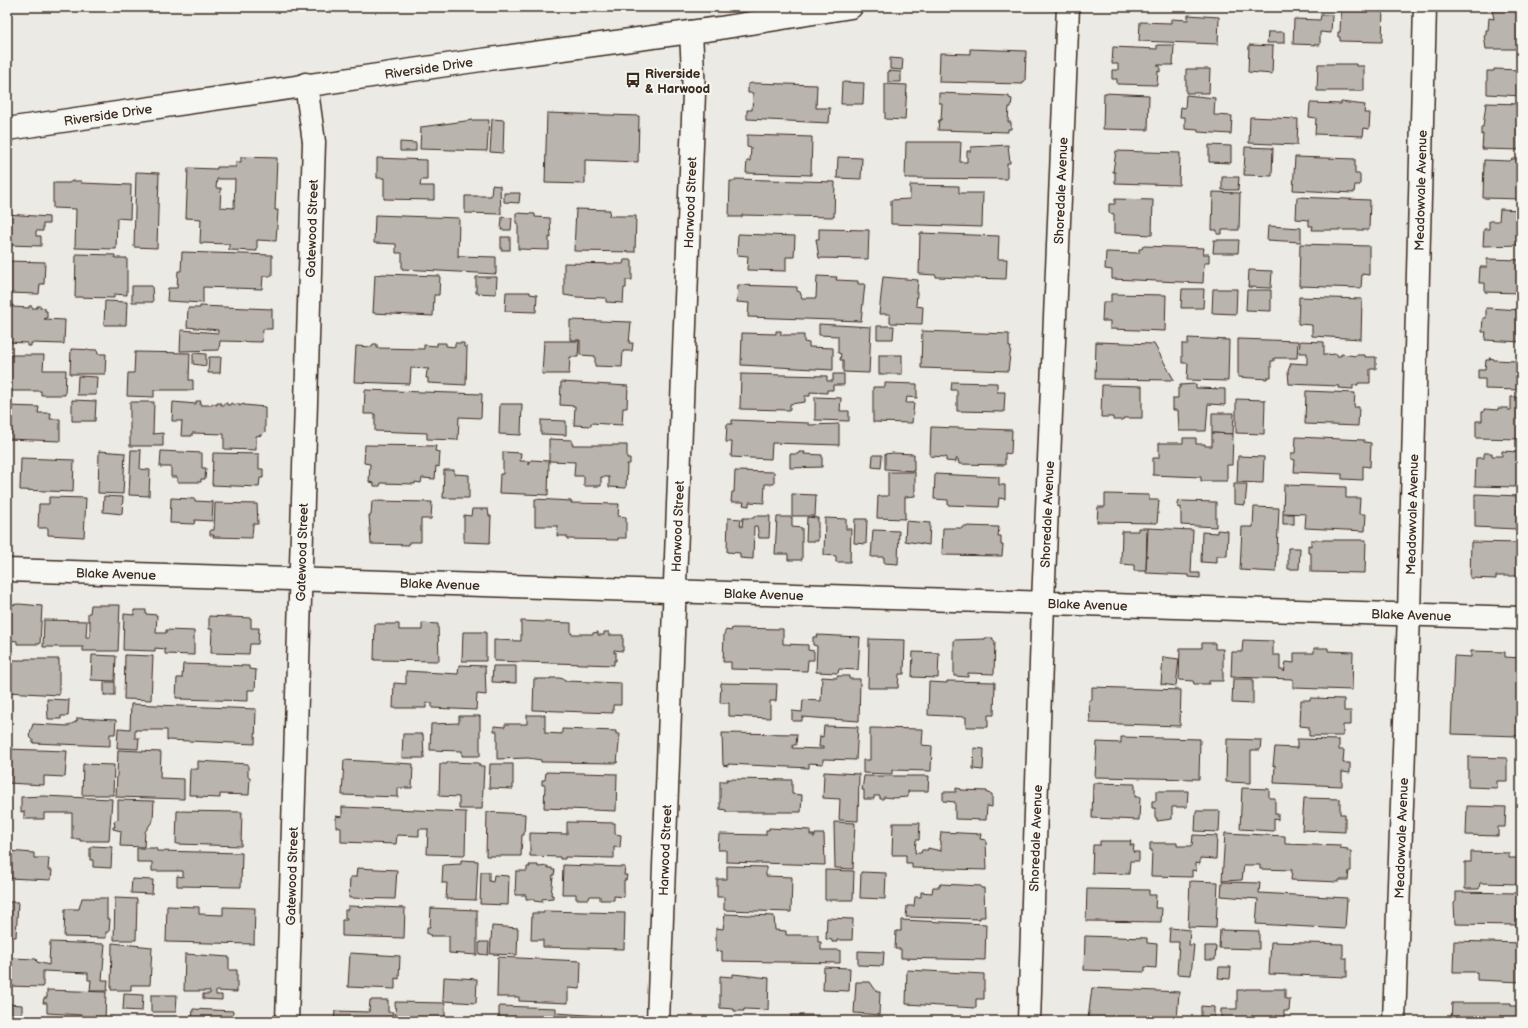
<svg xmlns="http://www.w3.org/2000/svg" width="1528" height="1028" font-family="'Balsamiq Sans',sans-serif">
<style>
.building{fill:#bab4ae;stroke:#3b2a1e;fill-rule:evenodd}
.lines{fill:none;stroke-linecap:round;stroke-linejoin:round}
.minor-casing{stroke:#3b2a1e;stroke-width:25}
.secondary-casing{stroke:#3b2a1e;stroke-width:25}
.minor{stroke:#f6f6f2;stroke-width:22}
.secondary{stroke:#f6f6f2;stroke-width:22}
.labels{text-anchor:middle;stroke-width:4;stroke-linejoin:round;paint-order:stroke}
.street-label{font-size:13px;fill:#3b2a1e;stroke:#f6f6f2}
.poi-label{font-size:13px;font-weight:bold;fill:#3b2a1e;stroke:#f6f6f2;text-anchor:start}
</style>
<rect width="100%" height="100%" fill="#ebeae5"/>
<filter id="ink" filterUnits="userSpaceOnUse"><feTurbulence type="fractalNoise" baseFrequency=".025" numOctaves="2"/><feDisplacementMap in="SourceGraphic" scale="8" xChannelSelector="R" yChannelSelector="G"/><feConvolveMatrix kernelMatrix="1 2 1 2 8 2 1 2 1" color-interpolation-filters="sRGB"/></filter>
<g filter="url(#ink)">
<!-- building -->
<g class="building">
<polygon points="1341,7 1383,8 1382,42 1340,41 1340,37 1338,37 1338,32 1340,32"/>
<polygon points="1521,7 1521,49 1486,49 1484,35 1486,35 1486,30 1488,30 1489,18 1494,19 1492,10 1494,8"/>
<polygon points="1188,15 1219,17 1218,44 1139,41 1140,22 1171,23 1171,19 1188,20"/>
<polygon points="1321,15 1332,15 1331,33 1320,32 1320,45 1293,44 1294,19 1320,20"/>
<polygon points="1268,32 1284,32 1284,43 1267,43"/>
<polygon points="1157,45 1174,45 1173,65 1157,65 1160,66 1160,72 1158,71 1157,85 1117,84 1117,79 1112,79 1112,70 1118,70 1118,64 1112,64 1113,47 1157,49"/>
<polygon points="1249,45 1273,46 1272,74 1248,72"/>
<polygon points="970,49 1026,51 1025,81 1023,81 1023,84 939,82 940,53 970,54"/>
<polygon points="890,58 903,59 902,70 890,69"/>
<polygon points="1318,64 1356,64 1356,66 1364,66 1364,91 1317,91"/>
<polygon points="1186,69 1210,69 1209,93 1186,93"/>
<polygon points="1494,69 1521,70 1521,96 1487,94 1487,71 1494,71"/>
<polygon points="888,71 901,72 901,82 888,82"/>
<polygon points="842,82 864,83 863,104 841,104"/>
<polygon points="753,83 817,85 816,108 830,108 829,123 747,119 747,110 752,110 753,93 748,93 748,84"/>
<polygon points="885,84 907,85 905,120 885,119"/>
<polygon points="939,93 1009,96 1009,98 1012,99 1011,107 1009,107 1008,122 1011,122 1011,129 1008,129 1008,132 938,130 939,120 941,120 942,103 939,103"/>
<polygon points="1104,93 1149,95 1148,130 1103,129"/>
<polygon points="1186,95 1215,98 1214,115 1232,116 1231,134 1198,132 1198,130 1185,129 1185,117 1180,117 1181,107 1185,108"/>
<polygon points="1341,102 1365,105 1364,113 1370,113 1369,129 1364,128 1363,136 1315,134 1316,118 1309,117 1310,103 1341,104"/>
<polygon points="1486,103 1521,104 1521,150 1482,149 1483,134 1481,135 1481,127 1483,127"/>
<polygon points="547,113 639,116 638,162 585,160 585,184 545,183"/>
<polygon points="1250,117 1298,119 1297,145 1249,143"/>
<polygon points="492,119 504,120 503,153 490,152"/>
<polygon points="473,120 489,120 487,151 420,149 421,127"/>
<polygon points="747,135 812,137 811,175 746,173 747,161 750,161 751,148 747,147"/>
<polygon points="400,142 416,143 416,151 400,151"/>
<polygon points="906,142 961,142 960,162 967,162 967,151 971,151 971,147 1008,145 1010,163 1007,163 1007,179 905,178"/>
<polygon points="1209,145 1231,146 1231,163 1209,162"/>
<polygon points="1245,147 1273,148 1272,176 1244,175"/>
<polygon points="1116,151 1180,153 1179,185 1115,183 1115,172 1113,172"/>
<path d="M241 157 277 158 275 210H278L276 241 257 240V251L229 250V244L200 243 201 219 186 218 188 168 217 169V167H236V162H241ZM217 179H235L234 208 220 207 221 188H216Z"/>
<polygon points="838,157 862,158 861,179 837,178"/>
<polygon points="1295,157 1355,159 1355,174 1360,174 1360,185 1355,185 1354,193 1293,190"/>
<polygon points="377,158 427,160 427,180 421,180 420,186 434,186 434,200 384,199 384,178 377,178"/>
<polygon points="1512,159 1521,159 1521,199 1483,198 1484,160 1510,161"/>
<polygon points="136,172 159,173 157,248 134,247"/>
<polygon points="1222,177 1239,177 1238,190 1222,190"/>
<polygon points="735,179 835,182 834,217 742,215 742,217 729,217 730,181 735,181"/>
<polygon points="72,181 81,181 81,183 131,185 130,219 117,218 116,249 75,248 76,209 53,208 53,183 69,183"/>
<polygon points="492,185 500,186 501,214 465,213 465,196 491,196"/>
<polygon points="910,185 959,186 959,193 983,193 982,227 891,224 891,200 910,199"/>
<polygon points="1213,192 1240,193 1239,230 1222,230 1222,234 1217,234 1217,230 1212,230"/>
<polygon points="504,193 520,193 519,203 504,202"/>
<polygon points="1297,197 1370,200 1369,230 1312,230 1313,226 1309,226 1309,220 1296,219"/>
<polygon points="1115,199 1153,200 1152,235 1114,233 1114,214 1109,213 1109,204 1115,204"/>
<polygon points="576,209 610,210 609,216 636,216 635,252 574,251"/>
<polygon points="1500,209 1521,210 1521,245 1483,246 1484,229 1489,229 1489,221 1499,221"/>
<polygon points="516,213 535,214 535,217 550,218 551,238 549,237 549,250 518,249 518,224 516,223"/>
<polygon points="7,214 49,217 49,224 43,224 43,231 36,231 36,236 41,236 41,246 7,245"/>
<polygon points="375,215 459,218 458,258 460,256 496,257 496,274 402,269 402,253 396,253 396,244 374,243"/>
<polygon points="502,217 512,218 511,230 501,230"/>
<polygon points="1268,226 1301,228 1301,242 1267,240"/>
<polygon points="819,229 869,230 868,259 819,258 816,239 819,239"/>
<polygon points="920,233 999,236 998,259 1007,259 1006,279 936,277 936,275 919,274"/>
<polygon points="738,234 795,236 794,257 786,257 786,271 747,270 748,256 737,255"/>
<rect x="501" y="237" width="9" height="13"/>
<polygon points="1214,240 1239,240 1238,253 1213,253"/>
<polygon points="1300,244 1369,246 1369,275 1362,274 1361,288 1299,286"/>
<polygon points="1143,246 1204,248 1203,254 1209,254 1209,263 1204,263 1203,283 1112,279 1112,270 1105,269 1106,252 1139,253 1139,249 1142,249"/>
<polygon points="182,252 272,255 272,276 263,276 262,289 203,287 203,303 167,301 168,288 177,288 178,271 181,271"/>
<polygon points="76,254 115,255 115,258 127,258 127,295 114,294 114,298 75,297"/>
<polygon points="1487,259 1521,260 1521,293 1485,292 1485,283 1479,283 1480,267 1487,267"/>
<polygon points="624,260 632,260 632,280 626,280 626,288 624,288 623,303 606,302 606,298 576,297 564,295 564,263 623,264"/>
<polygon points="7,261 45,262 44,284 40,284 39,294 7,293"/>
<polygon points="1249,270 1272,271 1271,288 1248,287"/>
<polygon points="383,274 440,276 439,295 434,295 433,316 373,313 375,275"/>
<polygon points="817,276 837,277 836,280 858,281 858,284 865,284 861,321 748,317 749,303 737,302 738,285 797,287 797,291 800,292 802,298 816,298"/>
<polygon points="476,277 497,277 496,294 476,293"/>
<polygon points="883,277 918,280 916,306 923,307 922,324 890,323 890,314 879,314"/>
<polygon points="132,286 152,286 153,302 132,302"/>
<polygon points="1182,289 1204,289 1203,308 1181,308"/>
<polygon points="1213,289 1237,289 1236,314 1212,313"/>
<polygon points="1247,290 1271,290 1271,311 1246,310"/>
<polygon points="506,292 530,292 530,294 537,295 536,312 505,311"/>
<polygon points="1111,294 1166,295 1165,331 1110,329 1110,321 1102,321 1103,302 1111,302"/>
<polygon points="1299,297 1362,299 1361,339 1312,336 1312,325 1298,324"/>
<polygon points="105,301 127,302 126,325 104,325"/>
<polygon points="9,305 13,305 13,307 29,308 29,306 32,306 32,308 37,308 37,306 41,306 40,308 45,308 45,311 47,311 47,318 44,319 65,320 64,344 31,343 31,346 27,346 27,343 7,342 7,307"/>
<polygon points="200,306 272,309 272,329 263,329 262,342 220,341 219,350 180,351 181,330 218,333 218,330 187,327 188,308 200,308"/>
<polygon points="1486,308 1521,310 1521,342 1485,340 1486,332 1482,332 1483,318 1486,318"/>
<polygon points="570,320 631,322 629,343 633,343 632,351 623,351 622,367 595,366 595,356 580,355 580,340 570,340"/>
<polygon points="819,324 871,327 869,373 843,372 843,360 840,360 841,354 838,353 838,336 819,335"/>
<polygon points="877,326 894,326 893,339 877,339"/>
<polygon points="776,331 781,331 781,335 804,335 804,342 809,343 809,347 833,348 833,370 741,365 742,333 776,334"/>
<polygon points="922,331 1009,334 1009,347 1011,347 1008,371 921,368"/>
<polygon points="1188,338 1229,340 1228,381 1187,380 1188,363 1182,363 1182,344 1188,344"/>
<polygon points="1238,339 1298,341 1297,358 1274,358 1274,361 1271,361 1271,377 1267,377 1267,379 1238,377"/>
<polygon points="544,341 579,341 578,357 570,357 569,374 542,374"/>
<polygon points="1300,341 1324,342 1324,355 1337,354 1337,356 1341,356 1341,354 1356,356 1356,355 1365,355 1365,357 1376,357 1376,369 1370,369 1370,383 1358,383 1358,385 1353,385 1353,389 1338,388 1339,386 1289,384 1288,371 1291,363 1307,364 1307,353 1299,353"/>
<polygon points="1096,342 1154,344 1174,380 1095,379"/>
<polygon points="437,343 446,343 446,346 455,347 455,343 464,343 464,347 467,347 466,385 428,383 428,378 426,378 427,371 429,369 411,368 410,384 354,382 356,346 372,347 373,344 377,344 377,348 424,349 424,345 437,346"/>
<polygon points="71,349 97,350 98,354 106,354 105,374 70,374"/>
<polygon points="135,352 190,353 189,380 193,380 193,390 154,390 154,397 127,396 128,373 134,373"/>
<polygon points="193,353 206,354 206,366 193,364"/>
<polygon points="7,355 44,355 43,370 66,370 65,395 41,395 41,391 7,391"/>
<rect x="879" y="355" width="23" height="19"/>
<polygon points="209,357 221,357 220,373 208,373"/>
<polygon points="1489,358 1494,359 1494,360 1516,361 1516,359 1520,359 1521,390 1485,389 1485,379 1478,379 1478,370 1485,370 1486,360 1490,360"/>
<polygon points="741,374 827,376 827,381 833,381 833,374 844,374 844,385 833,385 833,390 827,390 827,393 810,392 810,396 805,396 805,402 790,404 790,410 740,409"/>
<polygon points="78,376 97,377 96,395 77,395"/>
<polygon points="561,382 628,386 627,408 623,408 622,425 591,423 591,426 574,425 575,406 560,405"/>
<polygon points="952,382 997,383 997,392 1005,392 1004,412 957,411 957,390 951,390"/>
<polygon points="885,383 917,384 917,398 907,397 906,403 914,403 912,423 873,422 873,387 885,387"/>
<polygon points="1196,384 1196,388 1225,389 1225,405 1208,404 1206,431 1179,431 1178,410 1173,410 1173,398 1178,398 1178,388 1180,388 1180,385"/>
<polygon points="1102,385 1142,386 1142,418 1123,418 1123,420 1113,420 1113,417 1101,417"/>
<polygon points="365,390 482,394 481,418 459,417 458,440 427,439 427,433 375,431 375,414 364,414"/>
<polygon points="1306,391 1355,393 1354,407 1359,407 1358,426 1305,424"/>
<polygon points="815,397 841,398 840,411 849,411 849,421 815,420"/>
<polygon points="1511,397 1521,397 1521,439 1476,438 1476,421 1482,421 1482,412 1484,412 1484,409 1498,410 1498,408 1508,408 1508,410 1511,410"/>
<polygon points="1236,399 1265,400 1264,434 1236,433"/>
<polygon points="72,400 96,401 95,421 72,421"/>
<polygon points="196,401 201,401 200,405 212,405 212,403 217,405 217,403 221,403 221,405 224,405 224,403 227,403 227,405 230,405 231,403 236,405 236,404 239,404 239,406 244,404 244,405 265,407 265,432 262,435 256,436 256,450 224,449 224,434 192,433 192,436 181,436 182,421 172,421 173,402 196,404"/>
<polygon points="130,402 154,402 153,434 163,433 163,446 130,446"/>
<polygon points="500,404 522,404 521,435 499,434"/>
<polygon points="7,406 39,407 38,413 51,413 50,419 60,419 60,441 7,439"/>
<polygon points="1212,413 1234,413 1233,434 1212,433"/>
<polygon points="541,420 566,421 566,435 541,434"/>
<polygon points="732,420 809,423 809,425 839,424 839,445 772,443 771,459 731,457 732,442 726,442 727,424 732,424"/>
<polygon points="931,427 1012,430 1011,454 1005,453 1005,465 959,464 958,459 956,459 956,462 946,461 946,457 930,456"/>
<polygon points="1212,433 1233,434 1232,465 1227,465 1227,481 1201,481 1201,477 1153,475 1153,458 1159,458 1159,443 1183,443 1183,438 1196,438 1196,444 1205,444 1205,446 1212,446"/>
<polygon points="1296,437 1364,440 1364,442 1371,443 1370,467 1363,466 1363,480 1342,479 1342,474 1294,472 1295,460 1291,459 1291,453 1295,453"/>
<polygon points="549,439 572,440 572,445 627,445 627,459 630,459 630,464 627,464 626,488 609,487 609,477 601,477 601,486 584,486 584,476 574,476 575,462 549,461 548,495 499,493 500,474 503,474 503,452 521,453 520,461 529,461 529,465 531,460 549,461"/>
<polygon points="365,445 436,446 435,451 440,452 439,467 436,466 435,479 422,478 421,483 415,482 415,484 381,483 380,486 374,486 374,483 369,482 370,464 364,463"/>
<polygon points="131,450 141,450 140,469 150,470 149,496 129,495"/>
<polygon points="99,451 125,453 123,494 98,493"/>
<polygon points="161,451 202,453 202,468 206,468 205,479 201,479 201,482 177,482 177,477 171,477 171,467 160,467"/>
<polygon points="1502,451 1521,452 1521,483 1517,482 1517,487 1475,486 1476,458 1484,458 1484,453 1492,453 1492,456 1502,456"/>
<polygon points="799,452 805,452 804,454 822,455 822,467 790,468 790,454 798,454"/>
<polygon points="213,453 259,454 259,469 263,469 263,478 260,478 259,487 212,485"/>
<polygon points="893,453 914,454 914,471 885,469 885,454"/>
<polygon points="873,455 882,455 881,468 872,467"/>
<polygon points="1238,456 1264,457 1263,483 1237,482"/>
<polygon points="21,458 74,460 73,492 20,490"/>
<polygon points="444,470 454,470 454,474 469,475 469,498 443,498"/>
<polygon points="735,471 774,472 774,484 765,484 764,503 749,502 749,506 743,505 744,502 731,502 732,492 734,492"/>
<polygon points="888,472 915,472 915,496 905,497 905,519 877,518 878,496 888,496"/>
<polygon points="935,474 999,477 999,485 1005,485 1005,499 999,498 998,507 948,505 948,500 934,499"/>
<polygon points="1234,484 1247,484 1245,505 1234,504"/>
<polygon points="1284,485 1346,487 1346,498 1360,498 1359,514 1366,514 1365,531 1305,528 1306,514 1283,513"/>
<polygon points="792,494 816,495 815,516 792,516"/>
<polygon points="1105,494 1149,495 1149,500 1159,500 1157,523 1097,522 1098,507 1105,507"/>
<polygon points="1475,494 1518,496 1516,529 1475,527"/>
<polygon points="104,496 123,497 122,514 103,512"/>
<polygon points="49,497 86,498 84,537 48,535 48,528 38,528 39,504 49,504"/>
<polygon points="171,498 195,499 195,501 213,502 212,521 195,520 194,524 170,523"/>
<polygon points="535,499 571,501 571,503 619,504 618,516 626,517 626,538 618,538 618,540 567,539 567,536 557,536 558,526 535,526"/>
<polygon points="372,501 432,502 431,519 421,519 421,542 409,542 409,545 371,544 369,515 371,515"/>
<polygon points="1182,501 1216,502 1216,527 1181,525 1181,507 1178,508 1178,502"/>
<polygon points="215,503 257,504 258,524 253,524 252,538 213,537 214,535 210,535 210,530 214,530"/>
<polygon points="1254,507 1279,508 1276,572 1240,570 1242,527 1253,527"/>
<polygon points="472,509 488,509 489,516 491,516 490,543 464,542 464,515 471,516"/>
<rect x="1283" y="514" width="11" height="10"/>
<polygon points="754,516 770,516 769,538 759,538 757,526 754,526 753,559 740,558 740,553 727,552 728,518 741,519 740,526 742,527 743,518 754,518"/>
<polygon points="777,517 792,517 792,527 802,528 802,560 788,560 788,554 775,554"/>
<polygon points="807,517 818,518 818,541 806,541"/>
<polygon points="825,518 846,519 846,529 851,529 850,562 836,562 836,556 824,555"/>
<polygon points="855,519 867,519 866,544 854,543"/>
<polygon points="906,521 930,523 929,545 905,541"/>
<polygon points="963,526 999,527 998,536 1001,536 1001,545 1003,545 1002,556 942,555 943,528 963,528"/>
<polygon points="1138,528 1147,528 1146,571 1134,571 1134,565 1121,564 1122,531 1138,531"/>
<polygon points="1148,528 1193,530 1191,573 1200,573 1200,578 1189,577 1189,575 1146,573"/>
<polygon points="873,530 899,531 898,564 884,563 884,557 871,557"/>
<polygon points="1217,530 1228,531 1227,556 1217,556 1217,563 1201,562 1202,532 1217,533"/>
<polygon points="1311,540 1366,540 1365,573 1311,572 1311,553 1308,553 1308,545 1311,546"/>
<polygon points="1471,542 1521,543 1521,581 1517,580 1517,576 1496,576 1496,579 1470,578"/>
<polygon points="1288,548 1300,548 1299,569 1288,569"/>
<polygon points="19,604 42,606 40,644 17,644 17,641 7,640 7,605"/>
<polygon points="91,605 120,605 118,651 83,651 83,647 43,647 44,620 87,621 86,637 90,637 90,621 88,621 88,613 90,613"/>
<polygon points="134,610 146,610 146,614 157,615 156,633 166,633 166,630 194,631 194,655 165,654 165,649 155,648 155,651 123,650 124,614 134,615"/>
<polygon points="209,616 251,618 251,628 259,628 258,644 250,644 249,654 211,653 212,629 209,629"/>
<polygon points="521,621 571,623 571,634 593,634 593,633 598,632 598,635 604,635 604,632 609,632 609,635 623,635 623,651 614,650 614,653 616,652 616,661 614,661 614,665 494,661 494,640 521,641"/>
<polygon points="422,623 438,624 439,661 374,660 375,624 399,624 399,630 422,630"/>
<polygon points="732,628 783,629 783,644 808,645 808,650 814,651 814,660 808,660 807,671 731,669 731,662 723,662 724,634 726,630 731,631"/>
<polygon points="463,632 486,632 486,661 462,661"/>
<polygon points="817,635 860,637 858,670 839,669 838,673 816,672 817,646 813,645 813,637 817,637"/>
<polygon points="985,638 993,638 993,641 995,641 994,674 968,673 968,677 954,676 954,640 985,639"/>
<polygon points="869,639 905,640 904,674 899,674 898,688 868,688"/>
<polygon points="1243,640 1273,641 1273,655 1280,655 1280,670 1285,670 1284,672 1286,662 1294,663 1294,653 1314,653 1314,648 1328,648 1328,651 1353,652 1352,690 1293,688 1293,679 1231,677 1232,652 1242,652"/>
<polygon points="1202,643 1215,643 1215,649 1223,649 1223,681 1209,681 1209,684 1194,684 1193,681 1179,680 1180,648 1202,648"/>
<polygon points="1471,651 1505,652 1505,657 1521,658 1519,736 1451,734 1454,656 1471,657"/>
<polygon points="913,652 939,653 938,678 912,677"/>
<polygon points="92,655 116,656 115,681 91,680"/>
<polygon points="125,655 153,656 151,700 124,699"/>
<polygon points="1163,657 1179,659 1176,686 1161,684"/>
<polygon points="25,659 59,659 59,695 7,692 7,660 25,660"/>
<polygon points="183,664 249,666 249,669 256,670 255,690 248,690 248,701 181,699 182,698 176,698 177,678 182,678"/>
<polygon points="459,665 485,666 486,695 477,694 476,710 432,708 432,703 426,703 426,708 393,708 394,683 406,684 406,671 458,674"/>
<polygon points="493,666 516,666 516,683 492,682"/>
<polygon points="837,676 849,676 849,679 860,679 859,721 802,717 802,721 792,721 792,711 802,712 803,700 821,701 822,677 837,678"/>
<polygon points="550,678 559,678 564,679 564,681 621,683 621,705 613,705 613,713 533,710 534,679 550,679"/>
<polygon points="1233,679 1253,679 1253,704 1232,703"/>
<polygon points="947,681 995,682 994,715 988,715 988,727 966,727 966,717 928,715 929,682 947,683"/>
<rect x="104" y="682" width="11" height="13"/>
<polygon points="721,683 777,684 776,701 770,701 770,718 729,716 729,703 720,703"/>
<polygon points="1092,687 1181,690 1180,726 1090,723 1089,700 1092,700"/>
<polygon points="1310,698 1344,699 1344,711 1351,711 1351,725 1343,725 1343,736 1309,736 1309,727 1300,726 1301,700 1310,700"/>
<polygon points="47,699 69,700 68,716 61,716 61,719 48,719"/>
<polygon points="131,704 256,709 255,744 167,740 167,730 135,730 135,738 139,738 138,749 117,748 118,728 130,729"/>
<polygon points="527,715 545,715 545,733 562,734 562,729 616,731 616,734 620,734 617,763 541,762 541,760 528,758 497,759 497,731 494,731 494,726 505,727 505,724 527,724"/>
<polygon points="459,716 480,716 480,756 462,756 462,751 430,750 431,724 459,723"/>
<polygon points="77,718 116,720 115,734 110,734 110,746 33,743 33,740 29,736 33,724 68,726 77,721"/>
<polygon points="824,726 858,727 856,760 823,759 823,764 809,763 809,768 728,764 728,766 723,765 722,733 797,734 796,745 793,745 792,748 823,749 823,747 819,747 820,736 823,737"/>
<polygon points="870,728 923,729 922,745 932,746 931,771 892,770 892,774 863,773 863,760 870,760"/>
<polygon points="403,734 423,734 424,758 402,758"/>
<polygon points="1121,737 1200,739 1199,779 1095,777 1097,742 1121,743"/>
<polygon points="1227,739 1261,740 1260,750 1251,750 1251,783 1226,782"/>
<polygon points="1297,739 1339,740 1339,750 1344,750 1343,763 1350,763 1350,773 1342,772 1342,786 1274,783 1275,765 1273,766 1275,747 1297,748"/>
<polygon points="974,748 984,749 983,770 973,769"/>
<polygon points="7,749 67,751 65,777 44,776 44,785 7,783"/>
<polygon points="118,750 161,752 160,778 184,779 184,799 116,797"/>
<polygon points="1468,757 1507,758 1507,781 1497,781 1497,788 1468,787"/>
<polygon points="344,760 413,764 412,788 398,788 398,797 342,795"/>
<polygon points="198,761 248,764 248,777 250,777 249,795 220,794 220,798 197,797 197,795 189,795 190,769 198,769"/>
<polygon points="447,762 479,763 479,766 484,766 482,809 459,809 459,797 439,796 440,764 447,764"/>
<polygon points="83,764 114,765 113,795 82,795"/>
<polygon points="490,764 513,764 513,789 489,788"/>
<polygon points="546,772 617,774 616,811 544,808 545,785 542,785 542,780 545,780"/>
<polygon points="824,772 859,774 858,821 839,820 840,799 823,798"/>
<polygon points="864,776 929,776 928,791 908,791 908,797 893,798 884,797 883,799 880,799 880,796 874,796 874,799 864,799 864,790 862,790"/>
<polygon points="727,779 792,780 792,794 802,795 801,812 726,812 726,810 720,809 720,781 727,781"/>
<polygon points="1093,783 1135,784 1135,797 1140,797 1139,820 1092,818"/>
<polygon points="956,788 961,789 961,790 987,791 987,793 992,794 992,807 987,806 986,820 955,819 955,802 943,801 943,792 956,792"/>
<polygon points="1242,788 1269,789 1269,798 1275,798 1275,814 1278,814 1278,820 1274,819 1274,831 1240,829"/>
<polygon points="1156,791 1188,791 1187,807 1172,807 1172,819 1157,821 1157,818 1155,818 1155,808 1152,808 1152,801 1156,801"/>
<polygon points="43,796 112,799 109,841 80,841 80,839 72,839 72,813 44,813 44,819 24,819 24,811 21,812 21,797"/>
<polygon points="1304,798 1340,799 1340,814 1345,814 1345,832 1302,830"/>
<polygon points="118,800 154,801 153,820 145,832 144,847 120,846 121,831 113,829 113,827 115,827 114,821 118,819"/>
<polygon points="1467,806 1506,807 1505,827 1498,827 1498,836 1466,835"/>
<polygon points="342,807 466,812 465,855 427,854 428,829 419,829 419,836 397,835 396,844 341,842 341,828 336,827 336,816 342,817"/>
<polygon points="177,811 242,812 241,846 176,844"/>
<polygon points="1196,811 1220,811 1219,832 1195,831"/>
<polygon points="487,812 525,814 524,835 522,835 521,856 486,856"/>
<polygon points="567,822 615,823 615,834 621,835 620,848 614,847 614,858 565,857 565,859 560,859 560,857 530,856 530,833 567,834"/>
<polygon points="834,822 855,823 853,869 835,868"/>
<polygon points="893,823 920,823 919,840 916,840 915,853 921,853 922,850 928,850 928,848 941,851 941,841 940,841 941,832 981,834 980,839 986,840 987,870 912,868 912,863 906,863 906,855 892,855"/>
<polygon points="769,828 810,830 810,835 814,835 813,837 815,837 815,834 824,834 825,865 726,862 726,850 718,850 719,834 766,835 766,830 769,830"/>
<polygon points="1225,833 1285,836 1285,844 1341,846 1340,848 1348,849 1347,851 1351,851 1351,871 1349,871 1348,880 1339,880 1339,882 1291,880 1292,870 1260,869 1260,865 1244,865 1242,880 1222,881"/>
<polygon points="1193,835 1217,836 1216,859 1200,858 1200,864 1196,863 1196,871 1192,870 1192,877 1151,876 1152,850 1150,850 1150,843 1177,843 1177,846 1192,846"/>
<polygon points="1100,841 1131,841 1130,845 1134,845 1133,852 1139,852 1139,861 1130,861 1129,874 1092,873 1093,845 1100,845"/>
<polygon points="92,846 112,847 111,868 93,867 93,860 90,860 90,848"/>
<polygon points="137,848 156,848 157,851 242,853 241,887 177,886 177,876 183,877 183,871 152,871 152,862 137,862"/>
<polygon points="7,851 34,853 34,858 49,858 48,870 52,870 51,880 7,878"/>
<polygon points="1471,852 1509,853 1509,858 1521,858 1521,890 1520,890 1520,884 1480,883 1479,889 1465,889 1465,862 1471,862"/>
<polygon points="461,860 478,861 476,900 446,899 447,883 442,883 443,865 461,864"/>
<polygon points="529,865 538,865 538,867 548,866 548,868 552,868 552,870 555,870 554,875 552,876 553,877 551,895 553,895 553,898 542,899 542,902 534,901 534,899 526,899 526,895 515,895 516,871 527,871 527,867 530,867"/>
<polygon points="563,865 625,867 624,875 627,875 626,880 624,880 624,897 614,896 614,900 600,900 600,896 590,896 589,899 576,899 576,894 562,894"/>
<polygon points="727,866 766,867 766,876 792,877 791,912 724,910 724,897 717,897 717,879 727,879"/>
<polygon points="357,868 397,870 395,899 349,898 350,877 356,877"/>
<polygon points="825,870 854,871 853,900 825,900"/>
<polygon points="481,872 489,872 489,881 493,882 494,875 509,876 508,905 480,904"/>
<polygon points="861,872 886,873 885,899 860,898"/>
<polygon points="132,879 153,880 152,894 131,893"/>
<polygon points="1190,881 1218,882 1216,928 1188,927"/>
<polygon points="1222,882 1260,883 1259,893 1347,898 1345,929 1256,924 1258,899 1221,896"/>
<polygon points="940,884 981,886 981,888 984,888 985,917 980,917 980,919 906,917 907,906 914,906 915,897 921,897 921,892 932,893 933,887 939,887"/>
<polygon points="1087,889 1149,890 1149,895 1156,895 1155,908 1162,908 1161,922 1086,921"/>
<polygon points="1456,892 1517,893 1517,925 1455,924 1454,903 1456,901"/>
<polygon points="82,898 107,898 107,919 110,919 109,932 106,932 106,938 64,937 65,909 79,909"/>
<polygon points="115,898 137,899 136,940 114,940"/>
<polygon points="7,902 18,902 16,937 7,937"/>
<polygon points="167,906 199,907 199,914 223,915 223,907 255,908 254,944 166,942"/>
<polygon points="348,906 405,908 404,938 342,936 342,920 347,920 347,918 345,918 345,910 348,910"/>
<polygon points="431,908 477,910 477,955 449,953 449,936 430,936 430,934 427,934 427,927 430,927"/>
<polygon points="544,911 625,913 624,949 543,947 543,940 531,940 532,913 544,913"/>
<polygon points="725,914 774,916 775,930 786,931 786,935 818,935 818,942 821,942 821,950 840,950 840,963 722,961 722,951 716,952 716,928 723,929"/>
<polygon points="827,918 853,919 852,940 837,940 837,942 832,942 832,940 826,939"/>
<polygon points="901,920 986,924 985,960 901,958 901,949 895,949 896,931 901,931"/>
<polygon points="492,926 518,928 517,955 490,954"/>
<polygon points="1170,928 1190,930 1189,945 1194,945 1191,975 1177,974 1179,942 1169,942"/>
<polygon points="1220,930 1259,931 1259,949 1219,948"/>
<polygon points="1085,936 1147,938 1147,943 1157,944 1156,968 1145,967 1145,972 1084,970"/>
<polygon points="1454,941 1521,943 1521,982 1477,980 1477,972 1453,972"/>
<polygon points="50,942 105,944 102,980 108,980 107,991 90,991 91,980 88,980 88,973 43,971 43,987 7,986 7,951 11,951 11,958 36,959 37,962 49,965"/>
<polygon points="479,942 489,942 488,955 479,954"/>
<polygon points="1271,942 1343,944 1343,958 1347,958 1347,977 1269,974"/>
<polygon points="112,943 152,947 150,985 131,985 131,990 111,990"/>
<polygon points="1205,946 1216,946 1215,960 1205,960"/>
<polygon points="858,951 884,952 883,966 858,965"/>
<polygon points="350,953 400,956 399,979 395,978 395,989 348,987"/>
<polygon points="185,954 229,957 229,970 237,970 237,992 216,991 216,995 222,995 222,1000 203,999 203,994 210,994 210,991 184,991"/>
<polygon points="498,957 581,961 580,989 568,988 568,1003 519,1001 519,997 497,997"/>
<polygon points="824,967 850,968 849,991 823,990"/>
<polygon points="1219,967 1231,967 1230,979 1218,978"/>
<polygon points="907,970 984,974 984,999 976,999 976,1008 906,1004"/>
<polygon points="733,974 769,978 768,1010 744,1009 744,1011 734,1011 734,1009 720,1008 720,976 733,977"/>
<polygon points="444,977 477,979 476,1003 443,1001"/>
<polygon points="856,982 870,982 877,992 880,992 879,1015 854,1013"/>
<polygon points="1092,988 1179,992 1177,1020 1088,1019"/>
<polygon points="1245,989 1285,989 1285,999 1290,999 1289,1011 1284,1011 1284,1021 1221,1021 1221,1009 1237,1009 1237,990 1245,990"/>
<polygon points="47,990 106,992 105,1020 84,1020 82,1019 82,1015 47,1013 47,1003 43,1003 44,998 47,998"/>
<polygon points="124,994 143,995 142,1011 123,1010"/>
<polygon points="151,995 177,995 176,1012 151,1012"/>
<polygon points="370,1000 388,1000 388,1012 393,1012 392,1021 334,1021 335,1011 369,1012"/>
<polygon points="395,1002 445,1003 445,1021 396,1021"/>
<polygon points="1452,1003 1511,1003 1511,1006 1519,1006 1518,1021 1451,1021"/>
<polygon points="7,1004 22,1005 22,1021 7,1021"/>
<polygon points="499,1006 556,1008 556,1013 617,1017 617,1021 499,1021"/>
<polygon points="1201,1006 1214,1007 1214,1019 1201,1019"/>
<polygon points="193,1009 233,1011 233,1021 192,1021"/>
<rect x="791" y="1015" width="27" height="6"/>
</g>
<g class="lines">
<defs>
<g id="minor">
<path id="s1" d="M7 570 1521 618"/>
<path id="s2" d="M287 1021 314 142 306 84"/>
<path id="s3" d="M658 1021 694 93 691 32"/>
<path id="s4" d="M1029 1021 1043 603 1068 7"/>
<path id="s5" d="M1394 1021 1409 614 1425 7"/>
</g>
<g id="secondary">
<path id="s6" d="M7 129 474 61 720 28 851 7"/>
</g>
</defs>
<!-- minor casing -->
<use href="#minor" class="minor-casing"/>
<!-- secondary casing -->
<use href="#secondary" class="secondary-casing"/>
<!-- minor -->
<use href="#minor" class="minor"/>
<!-- secondary -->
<use href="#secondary" class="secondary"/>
</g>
</g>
<!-- icons -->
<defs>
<symbol id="bus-bare" viewBox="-9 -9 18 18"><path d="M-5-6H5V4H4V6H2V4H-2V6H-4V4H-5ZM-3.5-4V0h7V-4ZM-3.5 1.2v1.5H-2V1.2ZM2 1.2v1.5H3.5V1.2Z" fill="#3b2a1e" stroke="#f6f6f2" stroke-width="2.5" paint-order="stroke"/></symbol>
</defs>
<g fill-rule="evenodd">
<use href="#bus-bare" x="622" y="69" width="22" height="22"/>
</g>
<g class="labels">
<!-- street labels -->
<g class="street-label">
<text dy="5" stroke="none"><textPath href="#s6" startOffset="426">Riverside Drive</textPath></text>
<text dy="5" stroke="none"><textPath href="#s6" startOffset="102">Riverside Drive</textPath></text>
<text dy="5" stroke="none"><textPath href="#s4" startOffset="831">Shoredale Avenue</textPath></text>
<text dy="5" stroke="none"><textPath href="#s5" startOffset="831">Meadowvale Avenue</textPath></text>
<text dy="5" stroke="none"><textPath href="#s3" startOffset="819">Harwood Street</textPath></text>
<text dy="5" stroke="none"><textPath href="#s2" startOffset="793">Gatewood Street</textPath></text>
<text dy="5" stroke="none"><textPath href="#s4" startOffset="507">Shoredale Avenue</textPath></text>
<text dy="5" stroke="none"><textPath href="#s5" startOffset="507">Meadowvale Avenue</textPath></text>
<text dy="5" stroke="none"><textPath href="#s3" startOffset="495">Harwood Street</textPath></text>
<text dy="5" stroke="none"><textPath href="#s2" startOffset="469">Gatewood Street</textPath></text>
<text dy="5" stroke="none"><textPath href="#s1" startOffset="109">Blake Avenue</textPath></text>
<text dy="5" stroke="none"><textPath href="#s1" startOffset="433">Blake Avenue</textPath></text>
<text dy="5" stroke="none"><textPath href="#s1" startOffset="757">Blake Avenue</textPath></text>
<text dy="5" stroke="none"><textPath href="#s1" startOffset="1081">Blake Avenue</textPath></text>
<text dy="5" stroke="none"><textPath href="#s1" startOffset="1405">Blake Avenue</textPath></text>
<text dy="5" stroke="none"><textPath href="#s4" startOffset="183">Shoredale Avenue</textPath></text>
<text dy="5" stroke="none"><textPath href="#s5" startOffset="183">Meadowvale Avenue</textPath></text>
<text dy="5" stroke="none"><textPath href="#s3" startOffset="171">Harwood Street</textPath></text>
<text dy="5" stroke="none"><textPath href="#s2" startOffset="145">Gatewood Street</textPath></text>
</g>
<!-- poi labels -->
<g class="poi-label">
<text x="645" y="78">Riverside<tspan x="645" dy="15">&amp; Harwood</tspan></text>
</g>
</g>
<!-- margin -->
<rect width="1528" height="1028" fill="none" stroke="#f6f6f2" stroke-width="24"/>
<rect x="12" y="12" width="1504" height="1004" fill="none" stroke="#3b2a1e" stroke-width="1.5" filter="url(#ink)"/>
</svg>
